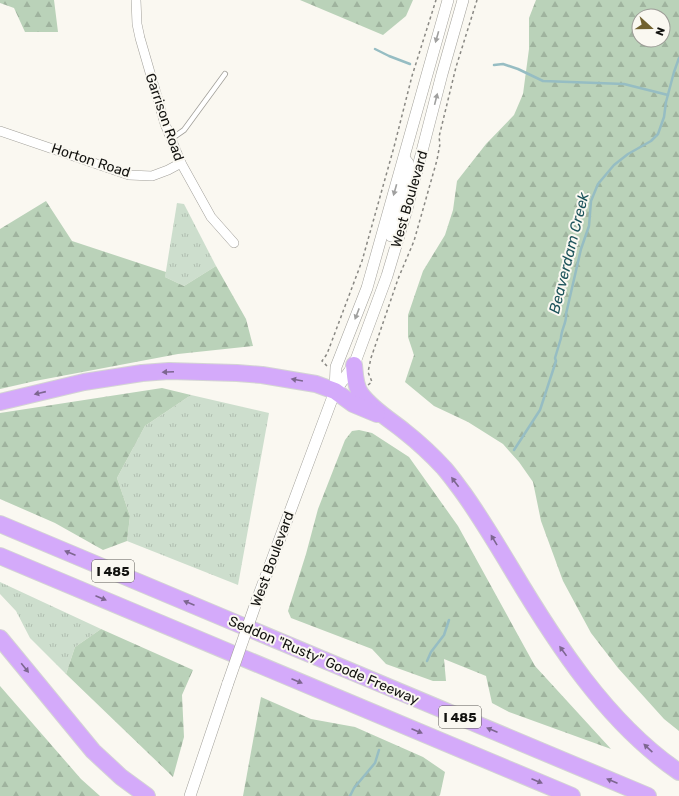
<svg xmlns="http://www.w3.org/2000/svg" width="679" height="796" font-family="Rubik,sans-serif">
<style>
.grass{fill:url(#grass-tufts)}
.forest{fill:url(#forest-firs);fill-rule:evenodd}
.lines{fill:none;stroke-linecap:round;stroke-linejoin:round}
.stream{stroke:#96bdc3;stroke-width:2.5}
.service-casing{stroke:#a2a09a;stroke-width:6}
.minor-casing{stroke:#a2a09a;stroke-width:10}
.tertiary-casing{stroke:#a2a09a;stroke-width:12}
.motorway-casing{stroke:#d4d4d4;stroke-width:18}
.path{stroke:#898883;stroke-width:1.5;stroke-dasharray:3 3;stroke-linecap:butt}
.service{stroke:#fff;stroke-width:4.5}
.minor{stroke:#fff;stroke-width:9}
.tertiary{stroke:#fff;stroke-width:11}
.motorway{stroke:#d4aafa;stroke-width:16}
.tertiary-bridge-casing{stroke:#a2a09a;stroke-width:12;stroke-linecap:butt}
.tertiary-bridge{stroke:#fff;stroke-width:11}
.oneway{fill:#a0a09f}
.oneway2{fill:#7d6690}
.labels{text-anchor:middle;stroke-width:4;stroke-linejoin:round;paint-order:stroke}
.shield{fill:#faf8f1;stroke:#585753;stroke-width:1}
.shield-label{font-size:13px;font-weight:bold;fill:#12120f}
.street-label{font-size:14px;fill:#12120f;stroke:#faf8f1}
.water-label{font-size:15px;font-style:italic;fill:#1c535b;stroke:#faf8f1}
</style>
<defs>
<pattern id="grass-tufts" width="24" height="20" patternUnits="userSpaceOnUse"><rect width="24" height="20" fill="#cddecd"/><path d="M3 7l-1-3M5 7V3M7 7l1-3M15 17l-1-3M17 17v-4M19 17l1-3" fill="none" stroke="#afbdaf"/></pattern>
<pattern id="forest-firs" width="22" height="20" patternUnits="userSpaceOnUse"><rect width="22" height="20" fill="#bad2b9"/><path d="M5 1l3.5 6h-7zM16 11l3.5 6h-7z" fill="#9fb39e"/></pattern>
</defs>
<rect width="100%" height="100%" fill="#faf8f1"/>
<!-- grass -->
<g class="grass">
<polygon points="177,203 184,204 216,266 184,286 165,277"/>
<polygon points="191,395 269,413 238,585 127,541 130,516 117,478 145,426"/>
<polygon points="0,582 101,629 75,647 66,674 30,638 16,611 0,594"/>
</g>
<!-- forest -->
<g class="forest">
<polygon points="0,0 54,0 58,32 25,32 14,8 0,3"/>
<polygon points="300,0 413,0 406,16 383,35"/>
<path d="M536 0H679V731L664 719 618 668 591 633 563 581 541 521 533 482 519 462 503 444 468 422 434 406 405 382 414 355 408 337V315L423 271 445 235 453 210 457 181 486 144 514 115 523 94 529 49V18ZM639 16H663V40H639Z"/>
<polygon points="46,201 72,241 166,272 165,277 184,286 216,266 246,319 253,346 178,354 35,381 0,389 0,229"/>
<polygon points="162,388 191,395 145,426 117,478 130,516 127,541 103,550 55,523 0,499 0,413"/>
<polygon points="359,430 372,433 409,457 458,526 535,666 611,749 509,712 492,703 486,676 444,659 446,681 433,681 386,664 372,649 291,618 288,611 306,554 318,509 345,440 352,431"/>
<polygon points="101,629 193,670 182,695 184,737 173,777 66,674 75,647"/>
<polygon points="0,686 81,779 100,796 0,796"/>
<polygon points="261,697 311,719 355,727 423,757 445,772 440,795 439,796 243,796"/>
</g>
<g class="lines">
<!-- stream -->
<g class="stream">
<polyline points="375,49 389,56 410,64"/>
<polyline points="494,65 503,64 518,69 543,81 624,84 668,95"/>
<path d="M514 450 540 410 556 361 555 358 561 338C561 330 567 322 566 314L581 249 589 226 591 201 598 184 614 165 628 154 651 141 658 134 664 117 666 102 674 72 679 58"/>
<polyline points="427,661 431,652 444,635 449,620"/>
<polyline points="350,796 354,788 375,763 379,750"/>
</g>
<defs>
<polyline id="service" points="171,139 184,130 225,74"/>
<g id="minor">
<polyline points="136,0 137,24 140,38 165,124 181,163 211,217 234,243"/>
<polyline points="0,131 129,175 152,176 168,170 181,163"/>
</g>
<g id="tertiary">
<polyline points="391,236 408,175 408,163 404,158"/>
<polyline points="335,391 354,365 387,276 407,209 442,74 463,0"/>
<polyline points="257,600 335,391 336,367 367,288 448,0"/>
<polyline points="190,796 228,683"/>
</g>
<g id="motorway">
<path d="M354 365C355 374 355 386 361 394 372 409 389 419 404 431 418 442 432 455 444 468 451 476 458 486 464 494 481 518 496 543 511 568 555 642 607 723 679 772"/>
<polyline points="0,402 84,382 142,373 169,371 237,373 262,375 316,384 335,391 353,404 377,414"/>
<polyline points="0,524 648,796"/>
<polyline points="0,556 572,796"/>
<polyline points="0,638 93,751 121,777 147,796"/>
</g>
</defs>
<!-- service casing -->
<use href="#service" class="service-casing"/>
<!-- minor casing -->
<use href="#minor" class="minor-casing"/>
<!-- tertiary casing -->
<use href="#tertiary" class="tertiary-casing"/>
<!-- motorway casing -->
<use href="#motorway" class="motorway-casing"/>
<!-- path -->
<g class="path">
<polyline points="327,366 322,361 327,354 362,261 394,147 412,76 436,0"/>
<polyline points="368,385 372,382 368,372 371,358 398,279 414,241 437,160 440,144 439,137 456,67 477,0"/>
</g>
<!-- service -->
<use href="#service" class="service"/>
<!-- minor -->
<use href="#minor" class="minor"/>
<!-- tertiary -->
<use href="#tertiary" class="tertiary"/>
<!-- motorway -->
<use href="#motorway" class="motorway"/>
<defs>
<polyline id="tertiary-bridge" points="228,683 257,600"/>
</defs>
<!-- tertiary-bridge casing -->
<use href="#tertiary-bridge" class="tertiary-bridge-casing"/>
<!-- tertiary-bridge -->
<use href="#tertiary-bridge" class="tertiary-bridge"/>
</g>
<!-- one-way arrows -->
<defs><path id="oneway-solid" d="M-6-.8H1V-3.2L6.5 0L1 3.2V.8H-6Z"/></defs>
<g class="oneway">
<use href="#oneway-solid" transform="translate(437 37) rotate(106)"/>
<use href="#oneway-solid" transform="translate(436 99) rotate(-76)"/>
<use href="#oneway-solid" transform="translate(395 190) rotate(106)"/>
<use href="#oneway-solid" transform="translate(357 314) rotate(111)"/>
</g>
<g class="oneway2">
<use href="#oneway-solid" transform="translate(168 372) rotate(178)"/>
<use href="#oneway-solid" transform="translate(297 380) rotate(-170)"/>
<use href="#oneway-solid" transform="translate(40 393) rotate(167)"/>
<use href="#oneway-solid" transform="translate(455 482) rotate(-127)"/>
<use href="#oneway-solid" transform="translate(494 540) rotate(-121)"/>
<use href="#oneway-solid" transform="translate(70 553) rotate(-157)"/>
<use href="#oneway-solid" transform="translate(101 598) rotate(23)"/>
<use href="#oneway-solid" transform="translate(189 603) rotate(-157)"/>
<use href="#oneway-solid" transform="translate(563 651) rotate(-126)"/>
<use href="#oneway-solid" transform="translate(25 668) rotate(51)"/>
<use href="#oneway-solid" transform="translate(297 681) rotate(23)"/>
<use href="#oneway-solid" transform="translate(492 730) rotate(-157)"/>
<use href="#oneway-solid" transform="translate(417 731) rotate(23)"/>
<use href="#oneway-solid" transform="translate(648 748) rotate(-137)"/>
<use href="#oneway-solid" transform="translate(537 781) rotate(23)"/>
<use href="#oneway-solid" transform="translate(612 781) rotate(-157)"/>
</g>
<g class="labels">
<!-- shield labels -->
<g class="shield">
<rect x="92" y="560" width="42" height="22" rx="3"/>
<rect x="439" y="706" width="42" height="22" rx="3"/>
</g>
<g class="shield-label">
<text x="113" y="576">I 485</text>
<text x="460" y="722">I 485</text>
</g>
<!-- street labels -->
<g class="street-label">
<text transform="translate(165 117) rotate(71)" y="5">Garrison Road</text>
<text transform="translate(91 160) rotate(18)" y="5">Horton Road</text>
<text transform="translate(409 199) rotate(-74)" y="5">West Boulevard</text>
<text transform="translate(272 559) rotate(-70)" y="5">West Boulevard</text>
<text transform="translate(324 660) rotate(23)" y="5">Seddon "Rusty" Goode Freeway</text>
</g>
<!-- water labels -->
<g class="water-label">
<text transform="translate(569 253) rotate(-76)" y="5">Beaverdam Creek</text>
</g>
</g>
<!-- north arrow -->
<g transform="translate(651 28) rotate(111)"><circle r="19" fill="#faf8f1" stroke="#9d9c97"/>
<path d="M0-3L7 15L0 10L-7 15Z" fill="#71612f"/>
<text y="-6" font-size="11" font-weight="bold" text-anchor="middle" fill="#12120f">N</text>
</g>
</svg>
